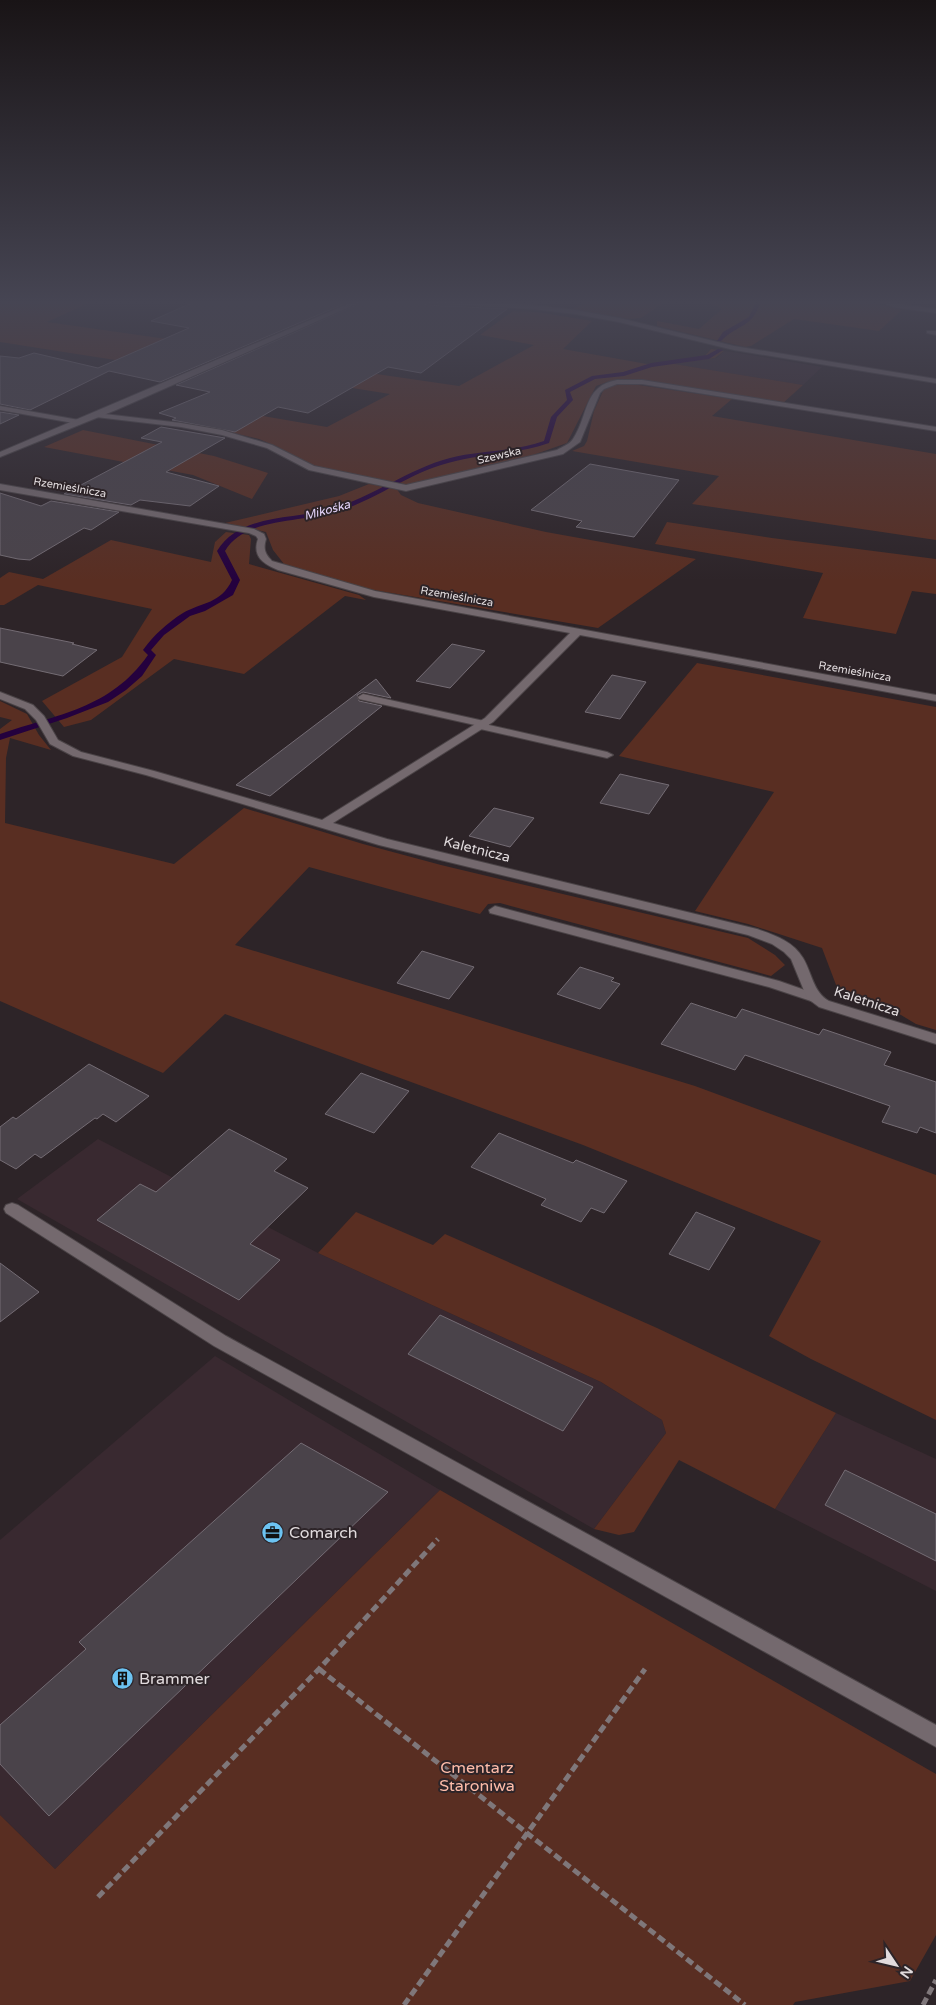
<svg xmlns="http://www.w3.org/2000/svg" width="936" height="2005" font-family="'Varela Round',sans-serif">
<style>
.built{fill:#392930}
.green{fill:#592e22}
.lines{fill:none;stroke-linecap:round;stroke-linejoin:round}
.stream{fill:#24013e;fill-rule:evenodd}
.building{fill:#4a434a;stroke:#746c74}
.service-casing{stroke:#4a4346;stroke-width:2}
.minor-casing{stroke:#4a4346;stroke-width:2}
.tertiary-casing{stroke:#4a4346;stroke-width:2}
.path-far1{stroke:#7f777a;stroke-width:2;stroke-dasharray:2.5 1;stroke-linecap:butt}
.path{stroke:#7f777a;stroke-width:5;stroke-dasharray:8 4;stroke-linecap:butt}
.service{fill:#74696e;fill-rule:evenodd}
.minor{fill:#74696e;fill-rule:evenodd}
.tertiary{fill:#74696e;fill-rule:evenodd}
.labels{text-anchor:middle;stroke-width:4;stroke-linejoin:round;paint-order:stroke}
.far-street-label{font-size:11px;fill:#e1dbdd;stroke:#2d2428}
.far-water-label{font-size:12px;font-style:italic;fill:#e5d5fb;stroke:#2d2428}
.street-label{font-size:14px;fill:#e1dbdd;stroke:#2d2428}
.near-poi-label{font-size:16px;fill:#e1dbdd;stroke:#2d2428;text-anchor:start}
.near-park-label{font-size:16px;fill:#febca9;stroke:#2d2428}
</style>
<rect width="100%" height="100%" fill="#2d2428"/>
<!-- built -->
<g class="built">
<polygon points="724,351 738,353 822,367 803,385 672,364 717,358"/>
<polygon points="98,1139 318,1253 601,1382 662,1420 666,1433 594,1529 17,1199"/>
<polygon points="215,1356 440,1490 55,1869 0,1815 0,1540"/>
<polygon points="836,1413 936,1459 936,1591 775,1509"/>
</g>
<!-- green -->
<g class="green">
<polygon points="0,301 93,301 47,322 230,348 179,370 0,342"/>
<polygon points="588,301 666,301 641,318 629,319 573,309"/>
<polygon points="706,301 865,301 902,310 879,331 794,319 751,346 745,347 657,326 657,321 699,329 722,309"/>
<polygon points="513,311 537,312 592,321 563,349 647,364 705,356 711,349 724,351 715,358 674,364 803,385 783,403 629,379 610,381 596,386 567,443 530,456 405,485 309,466 278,447 259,439 221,430 251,414 327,427 390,394 277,376 253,356 459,386 534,345 480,335"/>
<polygon points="632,384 732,399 712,416 936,454 936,540 692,504 719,476 572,451 584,446 587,441 594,411 604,389 613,385"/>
<polygon points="83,430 214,456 268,473 252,499 193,475 44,447"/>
<polygon points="369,484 396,488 401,495 418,503 546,532 696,559 598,628 368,589 284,564 273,550 266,532 225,523 339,496"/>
<polygon points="667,522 772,538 936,559 936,594 912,591 896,634 803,618 823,573 655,544"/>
<polygon points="226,532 249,535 251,539 249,564 359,595 366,600 345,596 244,674 174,659 91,720 64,727 42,701 122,657 152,609 38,585 4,605 0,605 0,578 9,572 43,579 111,540 211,562 215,542"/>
<polygon points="697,663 936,707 936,1030 916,1024 901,1015 838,990 822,948 748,924 695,911 774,792 619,756"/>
<polygon points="0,701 27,714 39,735 51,750 10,738 6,758 5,823 174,864 244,808 363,844 441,865 748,938 775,955 785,965 771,976 500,903 488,904 480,914 309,867 235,945 695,1086 936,1175 936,1420 811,1359 769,1336 821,1241 583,1145 225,1014 163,1073 0,1001 0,729 12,720 0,717"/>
<polygon points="356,1212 433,1245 445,1234 657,1328 836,1413 775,1509 679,1460 634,1532 619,1535 594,1529 666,1433 662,1420 601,1382 318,1253"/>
<polygon points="440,1490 936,1774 936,1935 910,1981 795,2002 793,2005 0,2005 0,1815 55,1869"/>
</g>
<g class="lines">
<!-- stream -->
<g class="stream">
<path d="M756 301H761C752 329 739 323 721 341H717L723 332 749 317Z"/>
<path d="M718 349 723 350 709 359 652 367 624 376 595 379 570 392 573 400 557 417 549 443C516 455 482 453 448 463 410 473 378 498 340 511 305 523 246 516 225 551L240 580 233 595 205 611 190 616 164 635 151 650 156 655 142 676 126 690 108 702 67 718 0 740V734C58 714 110 709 148 655L143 650C154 635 167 623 183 613 202 602 221 604 232 580L217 551C240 513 293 520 331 509 373 497 408 469 450 458 481 450 514 452 544 441L551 417 567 400 565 390 592 376 623 372 651 363 707 355Z"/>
</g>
</g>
<!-- building -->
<g class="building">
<polygon points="196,301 351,301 160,382 109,371 30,410 0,404 0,356 19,358 34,353 98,368 189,328 151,321"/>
<polygon points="365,301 421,301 426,305 507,309 421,373 388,367 308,413 278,407 235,432 172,420 176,418 159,413 210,392 176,385"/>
<polygon points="0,412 19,415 0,424"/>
<polygon points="161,427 225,438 166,472 219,486 190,506 140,500 131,505 64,494 162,442 141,438"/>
<polygon points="590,464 679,480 634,537 576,527 582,521 531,510"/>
<polygon points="0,493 41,506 51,501 119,512 91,530 84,528 30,560 18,559 0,555"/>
<polygon points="0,628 74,643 72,644 97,650 63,676 0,662"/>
<polygon points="452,644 485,651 450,688 416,681"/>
<polygon points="612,675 646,682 620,719 585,712"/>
<polygon points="376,679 391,698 363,692 357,695 359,701 382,706 270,796 236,785"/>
<polygon points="620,774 633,777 669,785 649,814 600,803"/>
<polygon points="494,808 534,818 510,847 469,836"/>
<polygon points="422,951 474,967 449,999 397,983"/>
<polygon points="580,967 614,978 611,981 620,984 600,1009 557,994"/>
<polygon points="691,1003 736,1018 742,1009 819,1035 823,1029 891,1052 884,1065 936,1082 936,1133 920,1127 917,1133 882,1122 890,1106 745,1055 735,1070 661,1044"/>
<polygon points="89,1064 149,1096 116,1122 103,1114 97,1119 95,1118 41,1158 35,1154 16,1169 0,1160 0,1127 13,1117 16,1119"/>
<polygon points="361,1073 409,1091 374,1133 325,1114"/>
<polygon points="229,1129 287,1159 274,1171 308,1188 250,1244 280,1260 239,1300 97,1220 140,1184 156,1192"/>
<polygon points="499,1133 573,1163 576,1160 627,1181 604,1213 591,1208 581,1222 541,1205 546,1199 471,1167"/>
<polygon points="696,1212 735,1228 709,1270 669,1254"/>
<polygon points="0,1263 39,1292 0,1322"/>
<polygon points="440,1315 593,1387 563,1431 408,1354"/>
<polygon points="301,1443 388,1492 49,1816 0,1764 0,1725 86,1649 79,1642"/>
<polygon points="845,1470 936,1514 936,1561 825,1505"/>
</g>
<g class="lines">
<defs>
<g id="service">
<polygon points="879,301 936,309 936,313 893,307"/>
<polygon points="927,331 936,331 936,335 927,333"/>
<polygon points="363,694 484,721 488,722 489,725 607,752 613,755 607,758 476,728 475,725 359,699 358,697"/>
<polygon points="495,906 779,981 819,995 821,998 819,1001 814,1002 769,987 490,913 489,910"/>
</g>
<g id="minor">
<polygon points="423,301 533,305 575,310 619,318 734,346 936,379 936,383 734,350 619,322 575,314 533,309 426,303"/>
<path d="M617 380H642L936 427V431L642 384H617L604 389 600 393 580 442 563 454 406 491 309 470 267 448 222 435 181 427 96 417 92 415 96 413 181 423 222 430 272 445 314 466 406 485 557 450C562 447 570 444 573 439 589 415 583 386 617 380Z"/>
<polygon points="0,406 79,420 83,422 79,424 0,410"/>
<path d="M0 484 254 529 264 534 266 539C263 549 265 554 272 561L375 591 936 695V701L580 635 493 722 333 823 387 839 757 929C774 935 793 941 803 958 812 973 813 992 829 1001L936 1034V1044L819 1007 807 998 791 959 784 952 772 944 748 935 379 845 146 775 73 756 50 744 36 720 25 709 0 699V692L33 705 44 716 58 740 81 752 154 771 322 820 485 718 570 633 374 597 278 570C263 564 252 556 258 539L256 536 249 533 0 490Z"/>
<polygon points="12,1203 18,1205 226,1336 936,1725 936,1747 214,1346 6,1213 4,1209 6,1205"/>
</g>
<polygon id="tertiary" points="355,301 363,301 116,410 0,457 0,452"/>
</defs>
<!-- service casing -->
<use href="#service" class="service-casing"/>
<!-- minor casing -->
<use href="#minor" class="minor-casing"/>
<!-- tertiary casing -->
<use href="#tertiary" class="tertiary-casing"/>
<!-- path-far1 -->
<polyline class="path-far1" points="389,301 405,302"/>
<!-- path -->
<g class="path">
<polyline points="319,1669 745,2005"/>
<polyline points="98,1897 319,1669 438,1539"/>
<polyline points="404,2005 645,1669"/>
<polyline points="923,2005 936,1980"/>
</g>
<!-- service -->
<use href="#service" class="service"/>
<!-- minor -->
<use href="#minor" class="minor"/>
<!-- tertiary -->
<use href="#tertiary" class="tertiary"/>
</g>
<!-- sky -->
<linearGradient id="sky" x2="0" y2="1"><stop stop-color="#191416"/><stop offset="0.52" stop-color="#464553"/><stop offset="1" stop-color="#464553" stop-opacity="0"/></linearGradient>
<rect width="936" height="581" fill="url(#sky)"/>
<!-- icons -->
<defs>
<symbol id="office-disc" viewBox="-11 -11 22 22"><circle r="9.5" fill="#6cc3f2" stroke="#2d2428"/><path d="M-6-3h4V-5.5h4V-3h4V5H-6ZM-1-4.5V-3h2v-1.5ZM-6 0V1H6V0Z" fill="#111"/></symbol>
<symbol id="building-disc" viewBox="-11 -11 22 22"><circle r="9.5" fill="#6cc3f2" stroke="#2d2428"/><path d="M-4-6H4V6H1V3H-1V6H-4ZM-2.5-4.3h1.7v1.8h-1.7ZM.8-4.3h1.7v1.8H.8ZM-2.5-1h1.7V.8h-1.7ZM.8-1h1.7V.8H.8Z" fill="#111"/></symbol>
</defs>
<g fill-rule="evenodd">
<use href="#office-disc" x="260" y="1520" width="25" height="25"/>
<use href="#building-disc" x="110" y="1666" width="25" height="25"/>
</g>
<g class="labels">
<!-- far-street labels -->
<g class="far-street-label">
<text transform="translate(499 455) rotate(-13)" y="4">Szewska</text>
<text transform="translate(70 487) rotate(10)" y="4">Rzemieślnicza</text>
<text transform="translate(457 596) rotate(10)" y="4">Rzemieślnicza</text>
<text transform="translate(855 671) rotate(10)" y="4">Rzemieślnicza</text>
</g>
<!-- far-water labels -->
<g class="far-water-label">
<text transform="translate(327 510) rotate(-15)" y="4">Mikośka</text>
</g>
<!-- street labels -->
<g class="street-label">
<text transform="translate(477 849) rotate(14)" y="5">Kaletnicza</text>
<text transform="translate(867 1001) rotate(18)" y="5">Kaletnicza</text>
</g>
<!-- near-poi labels -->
<g class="near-poi-label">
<text x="289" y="1538">Comarch</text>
<text x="139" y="1684">Brammer</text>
</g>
<!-- near-park labels -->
<g class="near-park-label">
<text x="477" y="1773">Cmentarz<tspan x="477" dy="18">Staroniwa</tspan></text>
</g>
</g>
<!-- north arrow -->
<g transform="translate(896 1965) rotate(125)" stroke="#2d2428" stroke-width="4" paint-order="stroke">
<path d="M0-4L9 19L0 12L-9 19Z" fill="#e1dbdd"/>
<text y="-8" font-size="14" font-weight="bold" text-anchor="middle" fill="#e1dbdd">N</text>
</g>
</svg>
